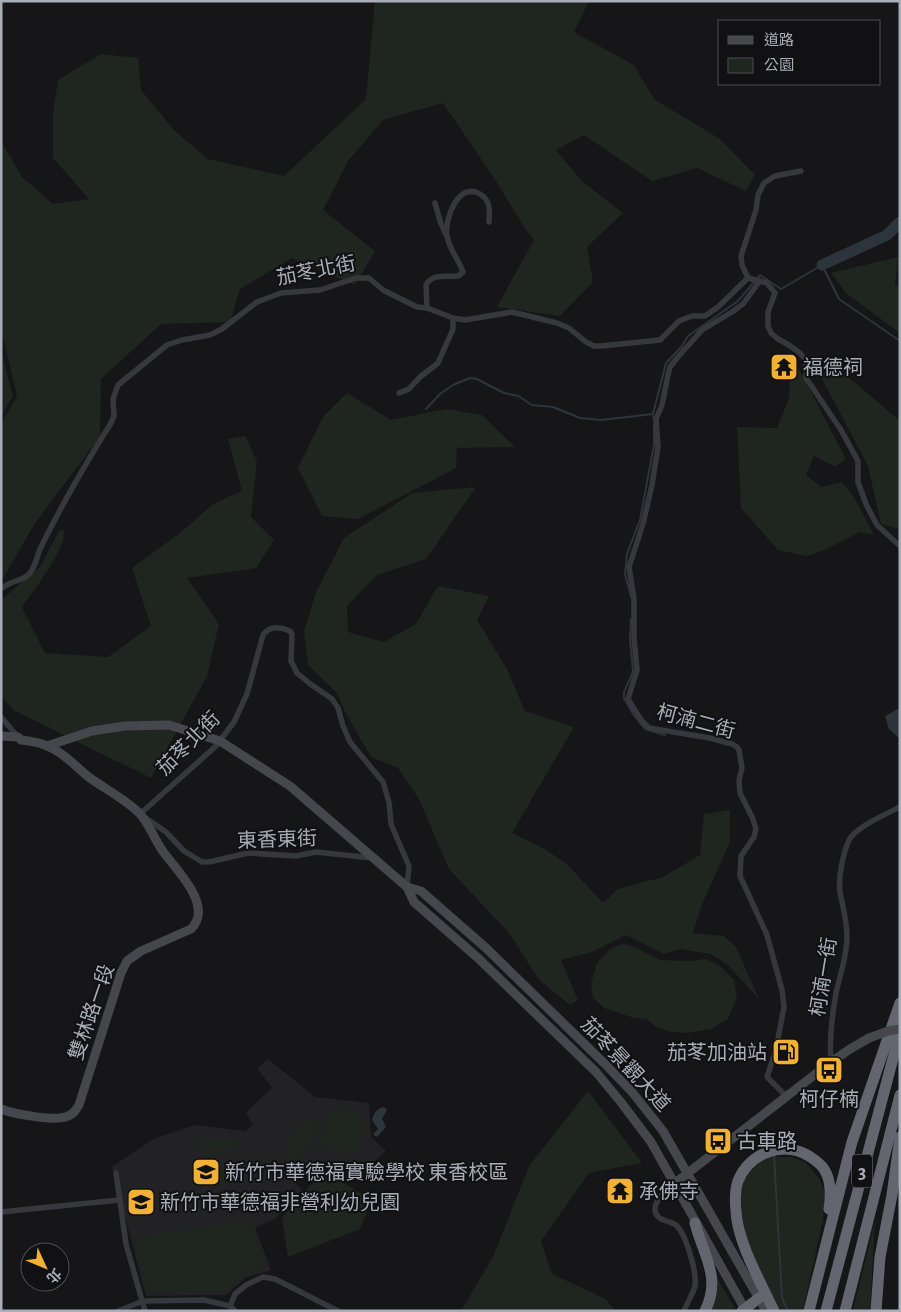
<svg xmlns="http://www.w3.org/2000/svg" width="901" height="1312" font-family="'Alegreya Sans','Noto Sans TC',sans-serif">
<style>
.built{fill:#222225}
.green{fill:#1e261f}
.water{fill:#2c353c}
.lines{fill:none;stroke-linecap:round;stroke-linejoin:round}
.stream{stroke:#2c353c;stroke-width:2}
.river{stroke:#2c353c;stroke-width:11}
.street{stroke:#37383d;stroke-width:5.5}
.secondary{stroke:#45474d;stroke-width:9}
.highway{stroke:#63666e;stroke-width:11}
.secondary-bridge{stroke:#45474d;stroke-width:9}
.labels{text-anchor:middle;stroke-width:4;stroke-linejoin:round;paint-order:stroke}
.shield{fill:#111113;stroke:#7b7e86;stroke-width:1}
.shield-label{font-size:19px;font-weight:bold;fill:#a8adb8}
.street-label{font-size:20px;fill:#a8adb8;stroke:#111113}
.poi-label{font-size:20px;fill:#a8adb8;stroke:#111113;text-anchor:start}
</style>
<rect width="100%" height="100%" fill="#161618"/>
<!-- built -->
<polygon class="built" points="268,1059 315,1097 369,1103 371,1137 386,1151 373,1163 315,1161 291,1178 303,1191 275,1219 255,1228 271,1270 245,1278 226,1295 146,1296 112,1167 153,1139 195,1125 245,1131 253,1125 246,1112 272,1088 257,1068"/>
<!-- green -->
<g class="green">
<polygon points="375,1 589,1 574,32 634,65 654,99 720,139 755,175 746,191 697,168 652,181 584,135 556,150 583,182 623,213 587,247 593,282 560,316 497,307 534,240 526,230 494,178 443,103 383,120 348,161 323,210 375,251 355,285 292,258 240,289 230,322 161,324 101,379 100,437 35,523 1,582 1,424 17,396 1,329 1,141 22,177 53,204 89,199 53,158 53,114 58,80 101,54 138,58 141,90 175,131 208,159 284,176 366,99"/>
<polygon points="898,257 895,284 900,289 900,333 846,293 831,273"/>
<polygon points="1,351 13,396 1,417"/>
<polygon points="834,365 900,421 900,529 881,524 868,466 818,371"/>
<polygon points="798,367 846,459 835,467 814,456 806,475 821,487 842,482 855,499 874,535 860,532 825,550 807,556 778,550 741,508 737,427 777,428 789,398 790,370"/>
<polygon points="347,393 391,420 446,409 482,415 515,447 457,448 456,468 358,519 322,516 298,468 323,417"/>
<path d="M245 436 257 461 251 517 274 540 256 568 187 578 219 624 207 676 151 778 15 711 1 697V600L40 567 59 531 63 529C70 544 32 593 22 607L45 653 108 657 151 626 132 568 180 533 213 504 242 491 228 439Z"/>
<polygon points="476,487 426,559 377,575 347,606 348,632 384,642 416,624 438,586 489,596 477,620 507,669 525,711 574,727 512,833 545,849 567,864 603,903 618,889 663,877 700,855 704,814 730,810 730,842 702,904 693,933 724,936 736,947 759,999 727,964 710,954 681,949 664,954 626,935 592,952 561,960 578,1000 570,1005 539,980 509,933 449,869 419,799 398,768 371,757 345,712 337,693 308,665 304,632 316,592 344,538 412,493"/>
<polygon points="623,944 635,947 660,960 690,961 706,959 720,966 734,980 737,998 728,1019 711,1029 687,1033 672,1032 658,1028 646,1019 631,1017 604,1008 593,997 591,983 597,963 610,949"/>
<polygon points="588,1091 642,1163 589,1173 541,1241 552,1274 606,1299 615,1311 461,1311 493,1257 529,1166"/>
<polygon points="331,1110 363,1112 361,1151 319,1149"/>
<path d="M306 1119 319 1121C313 1146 299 1158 280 1175L277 1173 282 1161 292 1146 291 1141 286 1140 298 1127H302Z"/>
<polygon points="198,1138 230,1138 237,1141 241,1150 232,1147 228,1152 223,1149 219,1154 214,1152 211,1158 206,1156 204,1161"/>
<polygon points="769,1157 792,1157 805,1162 819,1178 825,1193 823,1220 803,1311 777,1311 744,1235 740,1195 745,1174 752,1165"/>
<path d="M242 1163 255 1164 257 1178C242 1185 230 1185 214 1182L213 1176 224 1169Z"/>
<polygon points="323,1171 372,1200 360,1229 288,1257 282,1218"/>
<polygon points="249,1221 264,1266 245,1274 224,1292 149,1291 134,1237"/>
<polygon points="875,1221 870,1311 853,1311"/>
<path d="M717 1278 735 1308 732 1311H710C716 1299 718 1290 717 1278Z"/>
</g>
<!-- water -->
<g class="water">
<polygon points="900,708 900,739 889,729 885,716"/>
<path d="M384 1107 387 1110 382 1119 386 1127 377 1137 375 1136 373 1134 378 1129 372 1120C374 1112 377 1109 384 1107Z"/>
</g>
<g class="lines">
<!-- stream -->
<g class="stream">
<polyline points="426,409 440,394 453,385 470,378 477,379 504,393 518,396 532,405 553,407 580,418 601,420 653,414"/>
<polyline points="654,420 653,414 666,363 682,346 688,336 738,301 760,275 781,289 822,265 839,299 900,341"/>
<polyline points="631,597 625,574 627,554 640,520 654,445 654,424"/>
<polyline points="631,619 630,639 633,672 624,692 624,698 633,714 645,729 665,735"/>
<polyline points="759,1135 768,1147"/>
<polyline points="774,1154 782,1298 788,1311"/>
</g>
<!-- river -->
<polyline class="river" points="822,265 887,235 900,222"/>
<!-- street -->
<g class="street">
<polyline points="801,171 775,176 764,183 758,195 756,210 741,256 742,265 748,278 767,283 775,293 768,312 768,326 771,333 778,339 789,345 800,353 806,360 806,378 841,430 858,461 858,482 866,504 877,525 900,546"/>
<polyline points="435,203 440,221 446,235"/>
<polyline points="759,282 743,304 732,312 702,330 677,358 670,367 668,375 662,405 656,419 658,447 652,485 643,524 629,567 634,599 634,638 637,670 628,699 641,720 649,728 710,738 732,744 737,747 739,750 742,768 739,780 740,793 753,819 756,829 754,837 741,856 740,876 767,935 782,990 784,1007 776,1049 767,1077 787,1097"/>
<path d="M427 308 426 285C432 273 447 277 458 276L463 272C459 260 449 249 447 236 444 220 458 181 480 194 485 197 488 202 489 207 490 212 489 217 489 222"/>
<polyline points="399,393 409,389 420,377 438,363 453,329 453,318"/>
<path d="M1 589C12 579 21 582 28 575 35 570 37 555 41 547 62 504 86 463 111 423L114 416 113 399 118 385 167 345 182 340 210 335 222 329 257 302 281 293 320 290 356 278H369L383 290 417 307 427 308 453 318 465 320 512 312 557 323 569 328 586 342 594 346H601L660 340 679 321 692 316H705L718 307 748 278"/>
<polyline points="1,717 18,737"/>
<path d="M372 858 316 852 296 856 248 853 209 862H202L184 851 166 832 140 814 216 746 234 722 247 694 263 635C270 625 280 627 290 631L292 634 291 661 297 673 309 683 332 699 338 708 343 726 350 742 383 782 389 802 391 824 409 866 407 887"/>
<path d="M831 1062C829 1039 832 1016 836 993 840 975 847 956 847 937 847 922 843 907 840 892 838 877 843 854 849 840 856 827 886 814 900 807"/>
<polyline points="116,1173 126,1244 145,1311"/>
<path d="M675 1183C667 1190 655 1198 655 1210 656 1221 669 1220 676 1225 686 1234 697 1272 695 1286 693 1294 687 1303 684 1311"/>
<polyline points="1,1212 119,1200"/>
<polyline points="230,1306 235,1294 246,1285 263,1277 275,1279 338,1311"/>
<polyline points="118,1311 143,1301 204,1300 230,1306 235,1311"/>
</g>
<!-- secondary -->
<g class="secondary">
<path d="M1 736 18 737 21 740C30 741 39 742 47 746 63 752 76 767 90 778 105 789 127 800 140 814 149 824 154 838 162 850 174 868 215 905 191 929L141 951 127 961 121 973 79 1105C76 1110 74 1114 68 1116 56 1122 14 1114 1 1109"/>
<polyline points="47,746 92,731 125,726 169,725 220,741 290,786 407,887 414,902 478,958 596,1072 620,1101 651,1142 746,1311"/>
<polyline points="407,887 421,891 486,948 605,1064 632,1092 663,1131 766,1311"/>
<polyline points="675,1183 831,1062 850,1049 869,1038"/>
</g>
<!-- highway -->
<g class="highway">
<path d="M695 1223C703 1255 722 1277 705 1311"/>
<polyline points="742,1311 759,1298"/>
<path d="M774 1311C761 1283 737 1241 736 1211 735 1203 735 1189 738 1181 749 1153 783 1140 809 1156 815 1160 820 1163 824 1169 832 1181 831 1196 829 1209"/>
<polyline points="809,1311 852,1142 900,1003"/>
<polyline points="826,1311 900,1032"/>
<polyline points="845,1311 900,1095"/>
<polyline points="876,1311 880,1257 892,1195 900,1137"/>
</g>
<!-- secondary-bridge -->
<polyline class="secondary-bridge" points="869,1038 888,1031 900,1029"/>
</g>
<!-- icons -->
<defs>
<symbol id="temple-square" viewBox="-11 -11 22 22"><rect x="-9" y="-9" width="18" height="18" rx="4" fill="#f2b134" stroke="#111113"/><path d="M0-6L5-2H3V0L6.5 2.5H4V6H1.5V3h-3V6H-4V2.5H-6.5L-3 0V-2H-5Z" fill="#111"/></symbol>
<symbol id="fuel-square" viewBox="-11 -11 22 22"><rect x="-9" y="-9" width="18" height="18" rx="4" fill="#f2b134" stroke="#111113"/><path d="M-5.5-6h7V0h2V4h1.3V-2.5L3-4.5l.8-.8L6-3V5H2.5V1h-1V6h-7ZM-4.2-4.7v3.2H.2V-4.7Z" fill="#111"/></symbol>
<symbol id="bus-square" viewBox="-11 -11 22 22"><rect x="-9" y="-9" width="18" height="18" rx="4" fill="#f2b134" stroke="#111113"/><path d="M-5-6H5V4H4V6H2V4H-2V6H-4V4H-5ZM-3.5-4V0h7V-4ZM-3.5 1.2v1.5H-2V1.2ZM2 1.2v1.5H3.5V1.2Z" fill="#111"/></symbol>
<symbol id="school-square" viewBox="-11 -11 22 22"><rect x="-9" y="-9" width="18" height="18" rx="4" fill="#f2b134" stroke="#111113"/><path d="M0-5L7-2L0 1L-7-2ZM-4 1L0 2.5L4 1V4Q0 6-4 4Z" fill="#111"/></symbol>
</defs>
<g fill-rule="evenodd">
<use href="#temple-square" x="768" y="351" width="32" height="32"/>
<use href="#fuel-square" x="770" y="1036" width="32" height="32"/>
<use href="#bus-square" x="813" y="1054" width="32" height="32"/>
<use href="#bus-square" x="702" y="1125" width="32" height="32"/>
<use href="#school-square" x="190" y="1156" width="32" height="32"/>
<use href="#temple-square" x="604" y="1175" width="32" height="32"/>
<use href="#school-square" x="125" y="1186" width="32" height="32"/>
</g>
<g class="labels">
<!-- shield labels -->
<rect class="shield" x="852" y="1154.5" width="20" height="33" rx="4"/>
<g class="shield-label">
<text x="862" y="1178">3</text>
</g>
<!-- street labels -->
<g class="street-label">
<text transform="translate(316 270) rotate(-11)" y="7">茄苳北街</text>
<text transform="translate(696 721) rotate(15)" y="7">柯湳二街</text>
<text transform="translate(188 743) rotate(-45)" y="7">茄苳北街</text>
<text transform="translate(277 839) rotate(-2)" y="7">東香東街</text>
<text transform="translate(823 977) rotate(-81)" y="7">柯湳一街</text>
<text transform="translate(91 1012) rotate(-71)" y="7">雙林路一段</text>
<text transform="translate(626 1064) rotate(47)" y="7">茄苳景觀大道</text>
</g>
<!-- poi labels -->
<g class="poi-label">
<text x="803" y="374">福德祠</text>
<text x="767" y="1059" text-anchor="end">茄苳加油站</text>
<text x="829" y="1106" text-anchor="middle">柯仔楠</text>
<text x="737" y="1148">古車路</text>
<text x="225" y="1179">新竹市華德福實驗學校 東香校區</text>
<text x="639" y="1198">承佛寺</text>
<text x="160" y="1209">新竹市華德福非營利幼兒園</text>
</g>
</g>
<!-- border -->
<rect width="901" height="1312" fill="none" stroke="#a8adb8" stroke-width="5"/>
<!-- legend -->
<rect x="718" y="20" width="162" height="65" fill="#111113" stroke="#4d4f55"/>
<rect x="728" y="36" width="25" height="8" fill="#45474d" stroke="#4d4f55"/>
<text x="764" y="45" font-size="15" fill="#a8adb8">道路</text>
<rect x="728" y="58" width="25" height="15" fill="#1e261f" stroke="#4d4f55"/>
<text x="764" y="70" font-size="15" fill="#a8adb8">公園</text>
<!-- north arrow -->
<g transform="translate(45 1267) rotate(134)"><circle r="24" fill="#111113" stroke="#4d4f55"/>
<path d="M0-4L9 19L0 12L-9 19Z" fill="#f2b134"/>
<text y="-8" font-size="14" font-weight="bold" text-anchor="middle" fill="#a8adb8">北</text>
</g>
</svg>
